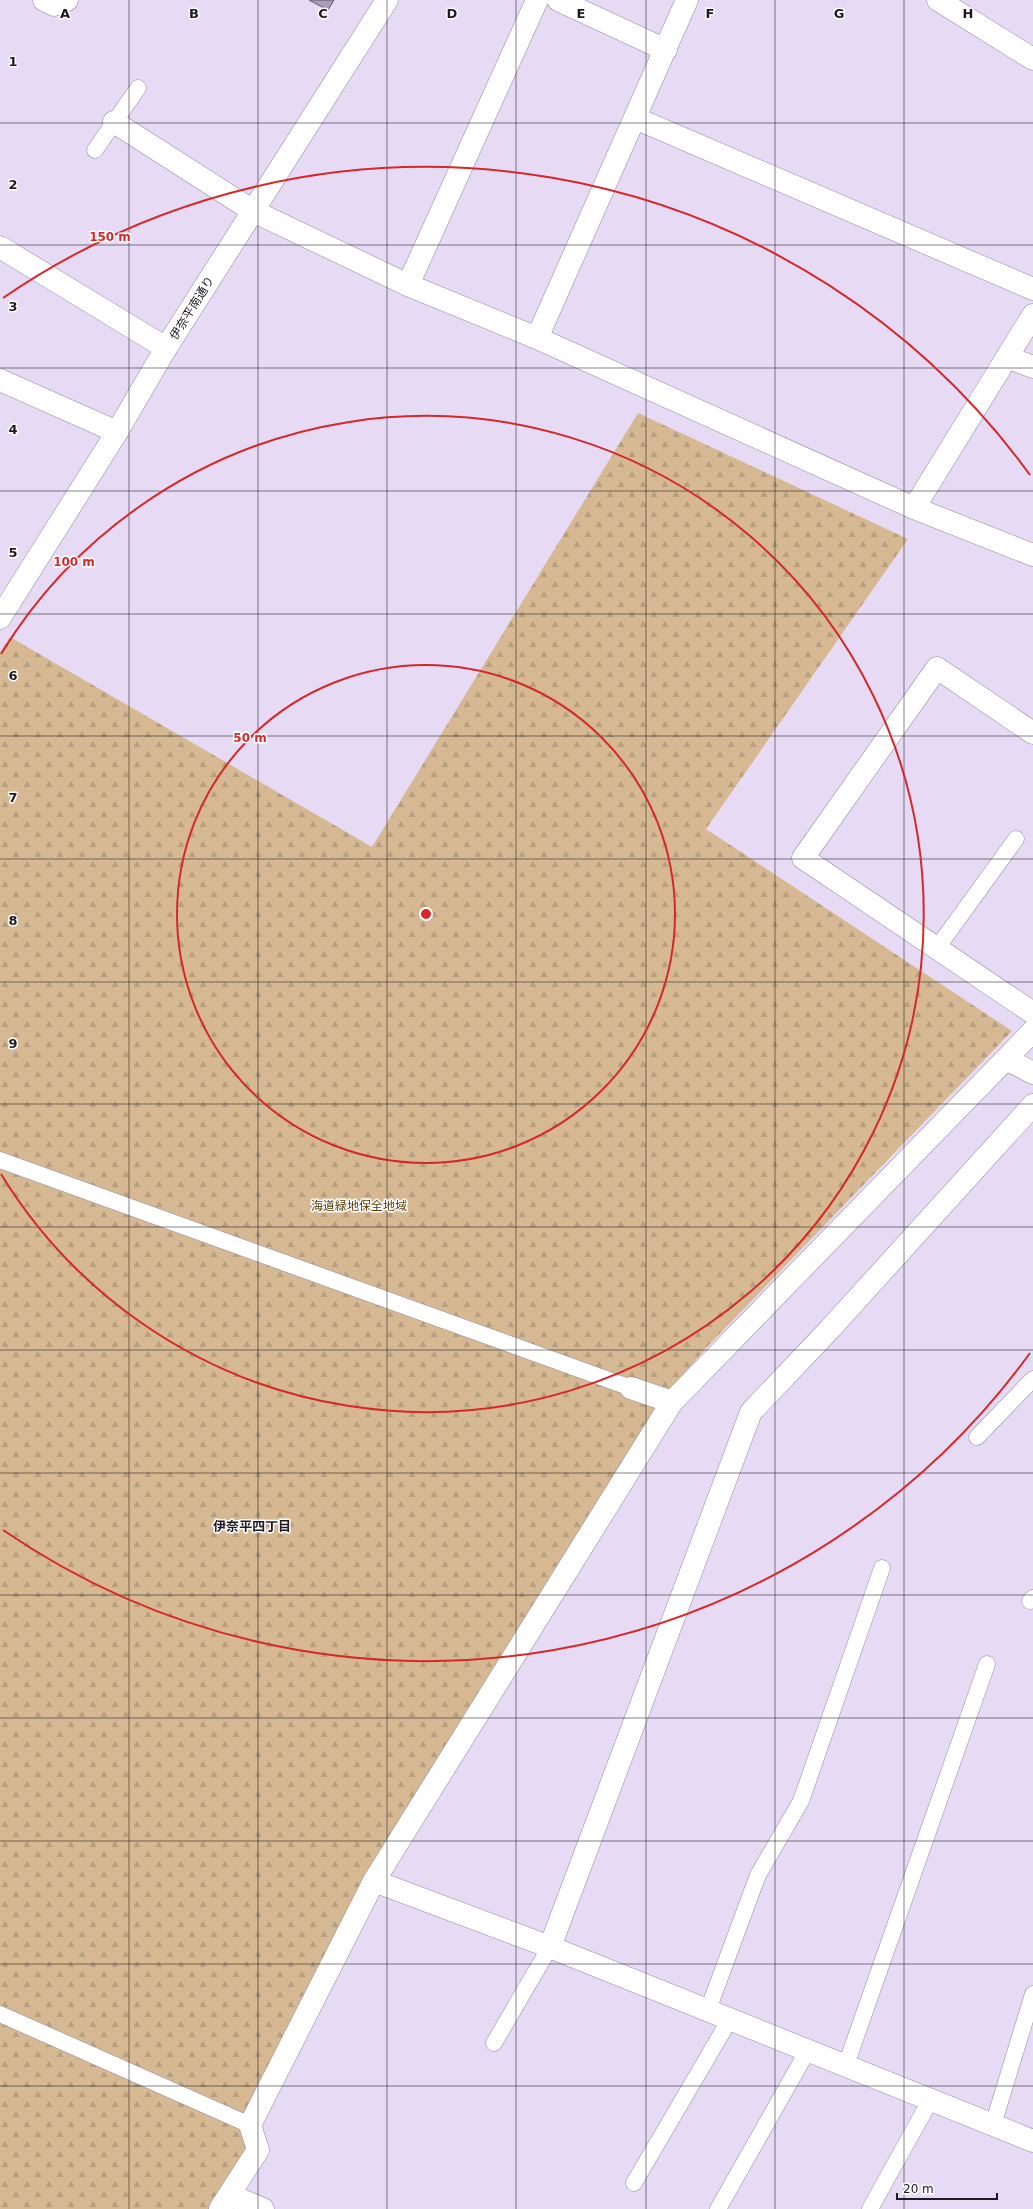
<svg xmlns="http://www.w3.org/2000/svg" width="1033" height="2209" font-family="'DejaVu Sans','Noto Sans JP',sans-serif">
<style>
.forest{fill:url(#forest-firs)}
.building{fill:#aa9fb8;stroke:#645970}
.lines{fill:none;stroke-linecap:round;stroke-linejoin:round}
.service-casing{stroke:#9388a1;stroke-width:17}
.minor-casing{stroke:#9388a1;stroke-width:23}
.tertiary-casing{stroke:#9388a1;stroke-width:23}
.service{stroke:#fff;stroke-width:16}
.minor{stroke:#fff;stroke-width:22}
.tertiary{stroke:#fff;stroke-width:22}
.grid{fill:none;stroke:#1e1923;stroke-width:1;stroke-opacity:0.55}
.ring{fill:none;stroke:#d62828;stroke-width:2}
.labels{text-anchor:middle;stroke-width:3;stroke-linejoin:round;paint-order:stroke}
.street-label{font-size:12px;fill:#1e1923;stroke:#fff}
.park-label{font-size:12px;fill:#573a05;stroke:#fff}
.neighbourhood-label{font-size:13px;font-weight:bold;fill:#1e1923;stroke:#fff}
.grid-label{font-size:13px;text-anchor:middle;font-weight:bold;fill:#1e1923;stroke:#fff;stroke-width:3;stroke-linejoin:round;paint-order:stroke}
.centre{fill:#d62828;stroke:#fff;stroke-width:2}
.ring-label{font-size:12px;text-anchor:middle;font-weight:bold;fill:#d62828;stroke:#fff;stroke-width:3;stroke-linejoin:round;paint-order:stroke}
</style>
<defs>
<pattern id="forest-firs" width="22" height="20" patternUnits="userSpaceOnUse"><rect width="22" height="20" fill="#d6b992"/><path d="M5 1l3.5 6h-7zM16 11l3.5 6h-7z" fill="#b79e7e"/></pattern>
</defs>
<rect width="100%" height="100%" fill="#e6daf5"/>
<!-- forest -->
<polygon class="forest" points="638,413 908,539 706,829 1012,1031 706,1348 660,1402 365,1875 239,2129 257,2142 212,2209 0,2209 0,652 10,637 372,847"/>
<!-- building -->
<polygon class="building" points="309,0 334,0 328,10"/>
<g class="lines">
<defs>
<g id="service">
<polyline points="95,150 138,88"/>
<polyline points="937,948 1016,839"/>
<polyline points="0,1160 631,1388"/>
<polyline points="977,1437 1033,1379"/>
<polyline points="1030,1601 1033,1598"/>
<polyline points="708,2010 758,1875 801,1801 882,1568"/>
<polyline points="0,2014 250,2125"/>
<polyline points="494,2043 550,1947"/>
<polyline points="846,2065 987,1664"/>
<polyline points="993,2125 1033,1994"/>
<polyline points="634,2183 730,2019"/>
<polyline points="718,2209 808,2050"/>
<polyline points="870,2209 931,2099"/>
</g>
<g id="minor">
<polyline points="44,0 54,5 67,0"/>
<polyline points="558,0 666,50"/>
<polyline points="635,118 1033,289"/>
<polyline points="114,122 253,211 408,285 537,338 914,508 1033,555"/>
<polyline points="0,247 166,348"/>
<polyline points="408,285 537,0"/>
<polyline points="537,338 687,0"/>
<polyline points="1007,357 1033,367"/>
<polyline points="0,380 117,432"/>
<polyline points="914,508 1033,315"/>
<polyline points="1033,733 937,668 803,858 1033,1013"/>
<polyline points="1006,1059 1033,1073"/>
<polyline points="631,1388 672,1402"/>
<polyline points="374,1881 550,1947 1033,2141"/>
<polyline points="550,1947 751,1412 829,1330 1033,1105"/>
<polyline points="229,2195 263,2209"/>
<polyline points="220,2209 258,2150 250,2125 374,1881 672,1402 1033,1031"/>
</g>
<g id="tertiary">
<polyline points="938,0 1033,59"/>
<polyline points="0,618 117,432 166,348 387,0"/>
</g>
</defs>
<!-- service casing -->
<use href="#service" class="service-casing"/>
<!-- minor casing -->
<use href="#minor" class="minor-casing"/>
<!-- tertiary casing -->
<use href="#tertiary" class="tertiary-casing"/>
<!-- service -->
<use href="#service" class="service"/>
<!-- minor -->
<use href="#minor" class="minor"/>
<!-- tertiary -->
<use href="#tertiary" class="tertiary"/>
</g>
<!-- grid -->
<path class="grid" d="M129 0V2209M258 0V2209M387 0V2209M516 0V2209M646 0V2209M775 0V2209M904 0V2209M0 123H1033M0 245H1033M0 368H1033M0 491H1033M0 614H1033M0 736H1033M0 859H1033M0 982H1033M0 1104H1033M0 1227H1033M0 1350H1033M0 1473H1033M0 1595H1033M0 1718H1033M0 1841H1033M0 1964H1033M0 2086H1033"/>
<!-- distance rings -->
<g class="ring">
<circle cx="426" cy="914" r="249"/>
<path d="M1 654A498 498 0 1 1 1 1174"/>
<path d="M1030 1353A747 747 0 0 1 3 1530M3 298A747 747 0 0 1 1030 475"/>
</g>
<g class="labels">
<!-- street labels -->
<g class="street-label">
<text transform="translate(192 308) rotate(-58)" y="4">伊奈平南通り</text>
</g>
<!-- park labels -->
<g class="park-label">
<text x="359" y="1210">海道緑地保全地域</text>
</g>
<!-- neighbourhood labels -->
<g class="neighbourhood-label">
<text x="252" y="1531">伊奈平四丁目</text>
</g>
</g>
<g class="grid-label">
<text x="65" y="18">A</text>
<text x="194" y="18">B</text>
<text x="323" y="18">C</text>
<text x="452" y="18">D</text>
<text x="581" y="18">E</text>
<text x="710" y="18">F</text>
<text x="839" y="18">G</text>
<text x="968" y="18">H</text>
<text x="13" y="66">1</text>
<text x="13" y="189">2</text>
<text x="13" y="311">3</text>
<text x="13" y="434">4</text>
<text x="13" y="557">5</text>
<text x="13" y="680">6</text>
<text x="13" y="802">7</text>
<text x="13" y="925">8</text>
<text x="13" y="1048">9</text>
</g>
<circle cx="426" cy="914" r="6" class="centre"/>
<g class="ring-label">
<text x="110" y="241">150 m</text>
<text x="74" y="566">100 m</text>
<text x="250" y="742">50 m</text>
</g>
<!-- scale -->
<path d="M897 2193v6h100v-6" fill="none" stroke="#1e1923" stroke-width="2"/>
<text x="903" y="2193" font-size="12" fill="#1e1923" stroke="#ffffff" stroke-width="3" paint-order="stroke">20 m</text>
</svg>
